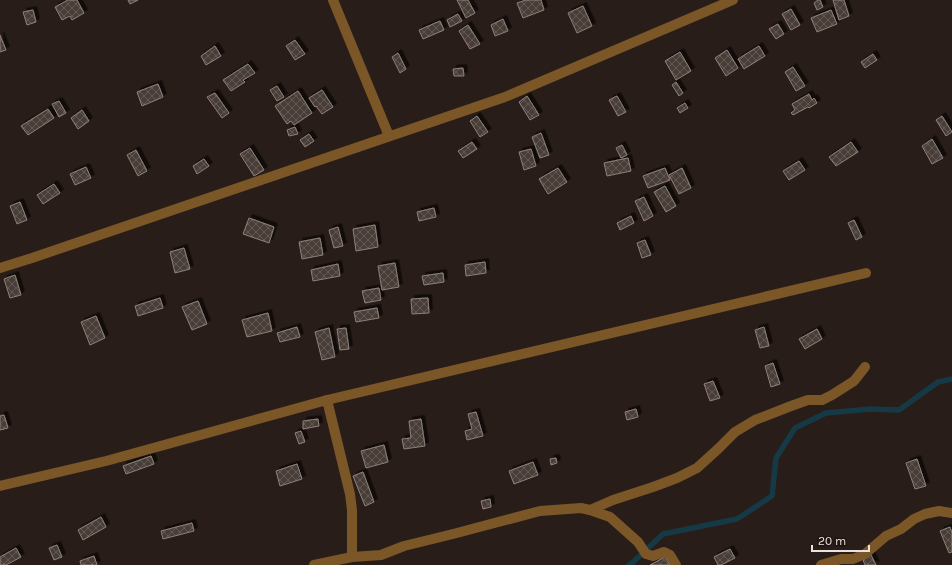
<svg xmlns="http://www.w3.org/2000/svg" width="952" height="565" font-family="Karla,sans-serif">
<style>
.lines{fill:none;stroke-linecap:round;stroke-linejoin:round}
.stream{stroke:#163946;stroke-width:5.5}
.building{fill:url(#building-cross-hatch);stroke:#8e807a;filter:url(#shadow)}
.minor{stroke:#7b5627;stroke-width:10}
</style>
<defs>
<pattern id="building-cross-hatch" width="8" height="8" patternUnits="userSpaceOnUse"><rect width="8" height="8" fill="#4a3e38"/><path d="M0 0l8 8M0 8l8-8" fill="none" stroke="#645a54"/></pattern>
<filter id="shadow"><feDropShadow dx="3.5" dy="-3.5" stdDeviation="0" flood-color="#0009"/></filter>
</defs>
<rect width="100%" height="100%" fill="#291d19"/>
<g class="lines">
<!-- stream -->
<polyline class="stream" points="629,565 631,564 663,534 737,519 772,496 776,458 795,428 826,413 871,409 899,410 938,382 952,379"/>
</g>
<!-- building -->
<g class="building">
<polygon points="68,0 77,0 84,13 72,20 70,16 62,20 55,7"/>
<polygon points="128,0 138,0 130,4"/>
<polygon points="457,0 468,0 475,13 466,18"/>
<polygon points="526,0 541,0 544,10 523,18 517,3"/>
<polygon points="818,0 820,0 823,7 817,10 814,3"/>
<polygon points="833,0 844,0 849,16 839,20"/>
<polygon points="583,6 592,26 577,33 568,13"/>
<polygon points="791,9 800,25 791,30 782,14"/>
<polygon points="33,10 36,22 27,25 23,12"/>
<polygon points="831,10 837,24 817,32 811,18"/>
<polygon points="458,14 462,21 450,27 447,20"/>
<polygon points="503,19 508,31 495,36 491,25"/>
<polygon points="440,21 444,30 423,39 419,30"/>
<polygon points="778,24 784,34 776,39 769,29"/>
<polygon points="468,25 480,44 470,49 459,31"/>
<polygon points="0,35 6,50 0,52"/>
<polygon points="295,40 305,54 295,60 286,46"/>
<polygon points="215,46 221,56 206,65 201,56"/>
<polygon points="759,46 765,56 744,69 738,59"/>
<polygon points="727,50 738,68 726,76 715,58"/>
<polygon points="680,52 691,71 676,80 665,61"/>
<polygon points="398,53 406,69 400,73 392,57"/>
<polygon points="873,54 877,60 865,68 861,62"/>
<polygon points="248,64 255,73 243,80 245,82 231,91 223,80"/>
<polygon points="793,67 805,86 796,91 785,72"/>
<polygon points="463,68 464,76 454,76 453,69"/>
<polygon points="676,82 683,93 679,96 672,85"/>
<polygon points="158,84 163,97 142,106 137,92"/>
<polygon points="277,86 284,97 277,101 270,90"/>
<polygon points="322,90 333,107 322,114 316,106 315,107 309,98"/>
<polygon points="298,91 312,113 294,125 291,121 287,124 275,106"/>
<polygon points="215,93 229,113 222,118 207,97"/>
<polygon points="809,94 812,100 814,98 817,103 809,108 808,107 793,115 791,113 795,110 792,104"/>
<polygon points="527,96 539,115 530,120 519,102"/>
<polygon points="617,96 626,112 618,116 609,100"/>
<polygon points="59,101 66,113 59,117 52,104"/>
<polygon points="685,103 688,108 680,113 677,108"/>
<polygon points="48,109 54,118 28,135 21,126"/>
<polygon points="82,110 89,121 78,129 71,118"/>
<polygon points="477,116 488,132 480,137 470,121"/>
<polygon points="942,116 952,132 946,136 936,120"/>
<polygon points="295,127 298,134 289,136 287,130"/>
<polygon points="541,133 549,155 540,158 532,137"/>
<polygon points="309,134 314,141 305,147 300,140"/>
<polygon points="932,139 943,158 932,164 922,146"/>
<polygon points="472,142 477,149 463,158 458,151"/>
<polygon points="851,142 858,152 836,166 829,157"/>
<polygon points="622,145 627,155 621,158 616,148"/>
<polygon points="250,148 264,170 254,176 240,154"/>
<polygon points="531,149 536,166 524,170 519,152"/>
<polygon points="136,150 147,171 138,176 127,155"/>
<polygon points="628,158 631,171 607,176 604,163"/>
<polygon points="204,159 209,166 197,174 193,166"/>
<polygon points="799,161 805,170 789,180 783,171"/>
<polygon points="86,167 91,178 75,185 70,174"/>
<polygon points="558,168 567,182 548,194 539,179"/>
<polygon points="665,168 670,180 648,188 643,176"/>
<polygon points="682,168 691,188 679,194 669,175"/>
<polygon points="54,184 60,193 43,204 37,195"/>
<polygon points="665,186 676,206 666,212 654,192"/>
<polygon points="644,197 653,216 644,221 635,201"/>
<polygon points="20,202 27,220 17,224 10,206"/>
<polygon points="434,208 436,217 419,221 417,212"/>
<polygon points="631,216 634,223 620,230 617,223"/>
<polygon points="249,218 274,227 269,243 243,234"/>
<polygon points="854,220 862,237 856,240 848,223"/>
<polygon points="375,225 378,247 356,251 353,229"/>
<polygon points="338,227 343,246 334,248 329,230"/>
<polygon points="320,238 323,255 302,259 299,242"/>
<polygon points="645,240 651,255 642,258 637,243"/>
<polygon points="184,248 190,269 175,273 170,252"/>
<polygon points="485,262 486,273 466,276 465,265"/>
<polygon points="395,263 399,287 382,290 378,266"/>
<polygon points="338,264 340,276 313,281 311,270"/>
<polygon points="443,273 444,282 424,285 422,276"/>
<polygon points="15,275 21,295 10,298 4,279"/>
<polygon points="379,288 381,300 365,303 362,291"/>
<polygon points="160,298 163,308 138,316 135,306"/>
<polygon points="428,298 429,313 412,314 411,299"/>
<polygon points="198,301 207,324 192,330 182,307"/>
<polygon points="377,308 379,318 356,322 354,312"/>
<polygon points="268,313 272,331 247,337 242,320"/>
<polygon points="96,316 105,338 90,345 81,322"/>
<polygon points="297,327 300,337 280,342 277,333"/>
<polygon points="764,327 769,346 760,348 755,330"/>
<polygon points="329,328 335,357 322,360 315,332"/>
<polygon points="346,328 349,349 340,350 337,329"/>
<polygon points="817,329 822,339 805,349 799,339"/>
<polygon points="773,363 780,384 771,387 765,366"/>
<polygon points="713,381 720,398 710,401 704,384"/>
<polygon points="636,409 638,417 627,420 625,412"/>
<polygon points="476,412 483,436 467,440 465,431 472,429 468,414"/>
<polygon points="4,415 8,428 0,430 0,416"/>
<polygon points="318,419 319,426 303,429 303,421"/>
<polygon points="421,419 425,446 404,449 402,439 411,438 409,421"/>
<polygon points="301,431 305,442 299,444 295,433"/>
<polygon points="384,445 388,462 366,468 361,451"/>
<polygon points="151,456 154,464 126,474 123,466"/>
<polygon points="556,458 557,463 551,465 550,459"/>
<polygon points="917,459 926,486 915,489 906,463"/>
<polygon points="533,462 538,475 514,484 509,471"/>
<polygon points="297,464 302,479 280,486 276,471"/>
<polygon points="363,472 374,502 365,506 353,476"/>
<polygon points="490,499 491,507 483,509 481,501"/>
<polygon points="101,517 106,527 83,540 78,530"/>
<polygon points="192,523 194,531 163,539 161,531"/>
<polygon points="950,527 952,533 952,552 949,553 940,531"/>
<polygon points="57,545 62,557 54,560 49,548"/>
<polygon points="16,548 21,557 6,565 1,565 0,563 0,557"/>
<polygon points="730,549 735,558 721,565 718,565 714,557"/>
<polygon points="871,555 876,565 865,565 863,560"/>
<polygon points="94,556 97,565 81,565 80,561"/>
<polygon points="665,557 670,565 650,565"/>
</g>
<g class="lines">
<!-- minor -->
<g class="minor">
<polyline points="333,0 389,136"/>
<polyline points="0,268 32,258 505,97 733,0"/>
<polyline points="327,400 350,494 352,510 352,557"/>
<polyline points="0,486 106,461 327,400 866,273"/>
<polyline points="590,510 613,500 653,487 677,478 697,468 718,449 735,432 755,420 791,406 808,400 822,400 832,395 854,381 865,367"/>
<polyline points="314,565 352,557 381,555 404,546 453,534 540,511 581,508 590,510 610,517 638,542 646,554 653,556 664,552 670,555 676,565"/>
<polyline points="821,565 841,559 853,559 865,554 886,536 901,529 914,519 925,514 939,511 952,513"/>
</g>
</g>
<!-- scale -->
<path d="M812 545v6h57v-6" fill="none" stroke="#e9e2de" stroke-width="2"/>
<text x="818" y="545" font-size="12" fill="#e9e2de" stroke="#1f1410" stroke-width="3" paint-order="stroke">20 m</text>
</svg>
